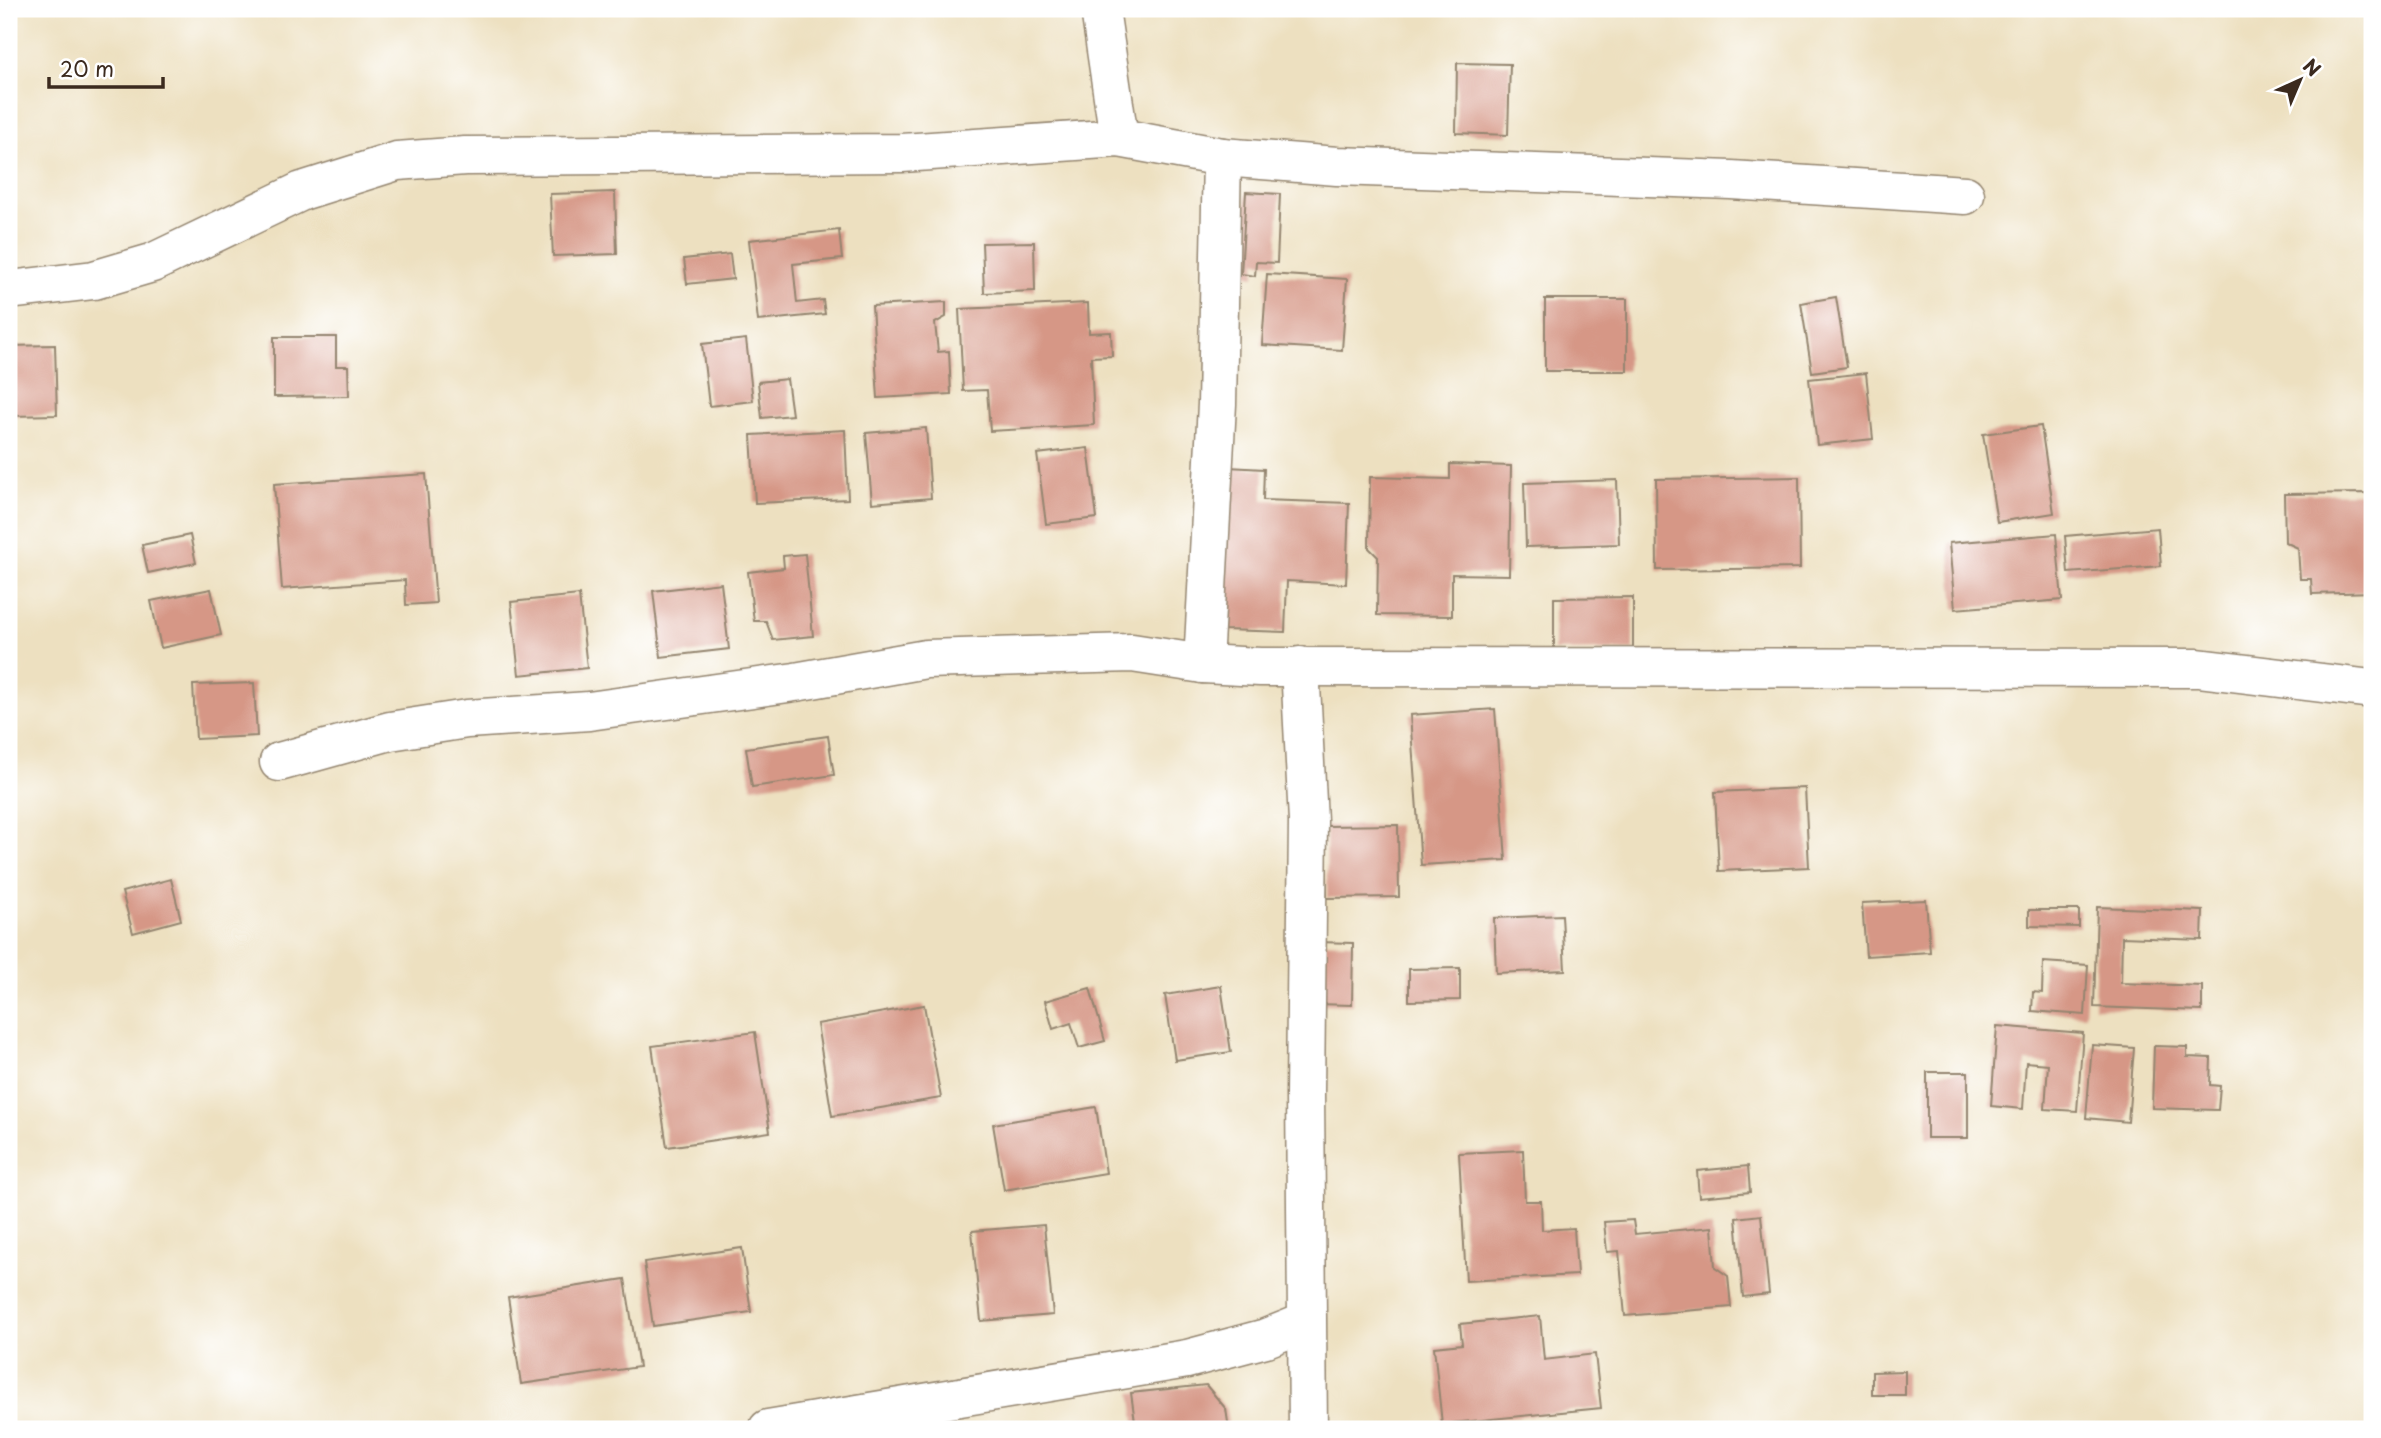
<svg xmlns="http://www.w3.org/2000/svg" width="2381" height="1438" font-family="'Playpen Sans',sans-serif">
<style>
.building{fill:#d69786}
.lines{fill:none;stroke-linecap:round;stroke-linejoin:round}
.minor-casing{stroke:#94856f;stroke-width:41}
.minor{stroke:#fff;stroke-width:38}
</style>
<rect width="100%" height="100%" fill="#fff"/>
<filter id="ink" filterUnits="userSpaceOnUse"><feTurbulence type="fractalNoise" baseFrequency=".0143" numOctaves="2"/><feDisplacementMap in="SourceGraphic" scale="14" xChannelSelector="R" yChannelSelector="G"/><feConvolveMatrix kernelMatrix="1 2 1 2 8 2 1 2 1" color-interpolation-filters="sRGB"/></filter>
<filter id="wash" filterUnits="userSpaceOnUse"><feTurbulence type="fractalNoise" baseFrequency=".00686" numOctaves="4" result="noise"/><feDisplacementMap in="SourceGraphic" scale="28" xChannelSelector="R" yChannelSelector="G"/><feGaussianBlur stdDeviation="1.57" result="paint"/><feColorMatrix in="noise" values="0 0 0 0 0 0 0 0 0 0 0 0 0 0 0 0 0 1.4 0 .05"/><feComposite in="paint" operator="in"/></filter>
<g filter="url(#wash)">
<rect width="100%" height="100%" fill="#ede0c0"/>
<g id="blocks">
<!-- building -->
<g class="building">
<polygon points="1457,63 1510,64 1508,135 1456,133"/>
<polygon points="615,192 617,254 553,256 550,194"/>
<polygon points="1246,192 1280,194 1277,263 1256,262 1255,276 1241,274"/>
<polygon points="839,230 842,259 793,264 797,303 823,300 825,314 758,321 749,240"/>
<polygon points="1034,242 1035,291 984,293 982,243"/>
<polygon points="730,254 733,279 687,284 684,259"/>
<polygon points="1267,274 1347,279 1342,350 1262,345"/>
<polygon points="1836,297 1847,367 1812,372 1801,303"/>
<rect x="1545" y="299" width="82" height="72"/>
<polygon points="946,302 946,317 935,323 938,352 949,351 951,394 878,398 872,306"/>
<polygon points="1088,303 1089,333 1111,332 1112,356 1091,357 1094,425 990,431 987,390 963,391 959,309"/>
<polygon points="274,337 336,337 336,366 348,366 349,396 274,397"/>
<polygon points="746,339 753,401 709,406 702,344"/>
<polygon points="55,345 57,415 9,416 9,346"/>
<polygon points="1866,373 1873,439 1817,445 1809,379"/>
<polygon points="787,379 792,415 762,418 758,382"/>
<polygon points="2041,426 2054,513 1997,522 1983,434"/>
<polygon points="926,428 931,498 872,503 866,433"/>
<polygon points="845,430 848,499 755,503 751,435"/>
<polygon points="1088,448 1097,518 1046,524 1037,454"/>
<polygon points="1450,464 1511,466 1509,575 1452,574 1452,616 1377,615 1378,557 1369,548 1370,477 1450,479"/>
<polygon points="1228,467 1264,469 1263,500 1349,503 1346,584 1287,581 1285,632 1224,630"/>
<polygon points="426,474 436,603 406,605 405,580 282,589 274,484"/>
<polygon points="1799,477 1800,568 1657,570 1656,479"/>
<polygon points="1617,480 1619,544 1526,547 1524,483"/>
<polygon points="2372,493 2372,592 2312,594 2311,579 2300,579 2298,548 2285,542 2284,494"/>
<polygon points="2158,528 2161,566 2068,573 2065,536"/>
<polygon points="2056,534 2062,600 1955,609 1949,543"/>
<polygon points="190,535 196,563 148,573 142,545"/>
<polygon points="805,554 813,636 773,640 766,621 754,621 748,572 784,568 783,556"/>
<polygon points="721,583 729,649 661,657 653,591"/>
<polygon points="211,589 221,635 161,648 151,601"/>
<polygon points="579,595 587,668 519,675 511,602"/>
<polygon points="1633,597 1633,650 1554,651 1554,598"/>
<polygon points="254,683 257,736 196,739 193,685"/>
<polygon points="1495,709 1506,860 1421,865 1410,715"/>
<polygon points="828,736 834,775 752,787 746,748"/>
<polygon points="1805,788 1809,867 1719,871 1715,792"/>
<polygon points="1398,825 1399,897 1327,898 1326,826"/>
<polygon points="171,879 181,920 133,933 122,892"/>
<polygon points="1926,900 1930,952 1866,956 1862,903"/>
<polygon points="2097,907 2203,911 2202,940 2122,937 2121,983 2202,986 2202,1011 2094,1007"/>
<polygon points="2029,910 2079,910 2079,927 2029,926"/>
<polygon points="1562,915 1565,970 1496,973 1494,918"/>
<polygon points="1318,942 1353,943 1352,1005 1316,1004"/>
<polygon points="2043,962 2088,965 2085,1015 2032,1011 2033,992 2042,993"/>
<polygon points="1460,968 1460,1000 1409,1001 1409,969"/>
<polygon points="1221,986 1231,1052 1175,1060 1165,995"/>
<polygon points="1090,988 1105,1041 1079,1048 1071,1023 1053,1029 1045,1001"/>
<polygon points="924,1005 941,1098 832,1116 817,1024"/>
<polygon points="1997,1026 2083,1033 2077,1111 2045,1109 2048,1064 2026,1062 2023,1109 1991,1106"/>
<polygon points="755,1032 770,1132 667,1147 652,1046"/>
<polygon points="2092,1045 2134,1048 2128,1122 2086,1118"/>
<polygon points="2154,1046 2187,1047 2187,1057 2211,1058 2210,1085 2220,1086 2218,1110 2152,1108"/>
<rect x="1927" y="1072" width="41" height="66"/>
<polygon points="1096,1107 1106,1173 1004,1190 993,1124"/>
<polygon points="1523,1150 1525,1201 1541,1201 1542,1230 1574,1228 1577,1275 1466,1281 1459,1153"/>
<polygon points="1748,1166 1750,1192 1699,1197 1697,1171"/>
<polygon points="1761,1215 1769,1294 1743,1297 1736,1218"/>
<polygon points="1633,1220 1635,1234 1712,1227 1715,1267 1728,1276 1731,1307 1625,1316 1619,1251 1607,1252 1604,1222"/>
<polygon points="1044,1225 1053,1315 981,1321 972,1231"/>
<polygon points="742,1248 751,1312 653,1326 644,1262"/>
<polygon points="625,1279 639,1367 521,1384 508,1297"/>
<polygon points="1540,1316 1544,1360 1595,1354 1601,1408 1442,1424 1434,1347 1462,1344 1460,1324"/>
<polygon points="1905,1371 1905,1395 1872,1395 1872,1372"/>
<polygon points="1206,1385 1226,1409 1229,1429 1136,1429 1131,1393"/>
</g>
</g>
</g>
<g filter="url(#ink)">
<use href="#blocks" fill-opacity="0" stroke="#94856f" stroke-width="2"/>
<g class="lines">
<defs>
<g id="minor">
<polyline points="1100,9 1119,138 1222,157 1217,404 1203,664"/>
<polyline points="1222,157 1337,166 1731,180 1965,195"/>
<polyline points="9,290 94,280 152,263 302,191 397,161 465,156 902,153 1119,138"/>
<polyline points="1300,666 1308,821 1305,1094 1308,1429"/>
<polyline points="279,762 390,731 467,719 589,711 795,682 926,659 1132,653 1203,664 1260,667 2198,668 2372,689"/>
<polyline points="768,1429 1187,1359 1266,1338 1306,1322"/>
</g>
</defs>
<!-- minor casing -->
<use href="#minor" class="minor-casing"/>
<!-- minor -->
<use href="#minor" class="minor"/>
</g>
</g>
<!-- margin -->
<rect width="2381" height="1438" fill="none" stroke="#fff" stroke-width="35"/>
<!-- north arrow -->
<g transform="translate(2300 80) rotate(44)" stroke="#ffffff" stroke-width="5" paint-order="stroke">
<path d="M0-5L12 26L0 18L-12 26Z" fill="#3b2a1e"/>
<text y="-10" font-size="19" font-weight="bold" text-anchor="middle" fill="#3b2a1e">N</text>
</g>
<!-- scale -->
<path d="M49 77v10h114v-10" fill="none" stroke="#3b2a1e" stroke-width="3.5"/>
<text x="60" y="77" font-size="21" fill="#3b2a1e" stroke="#ffffff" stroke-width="5" paint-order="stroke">20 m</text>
</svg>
